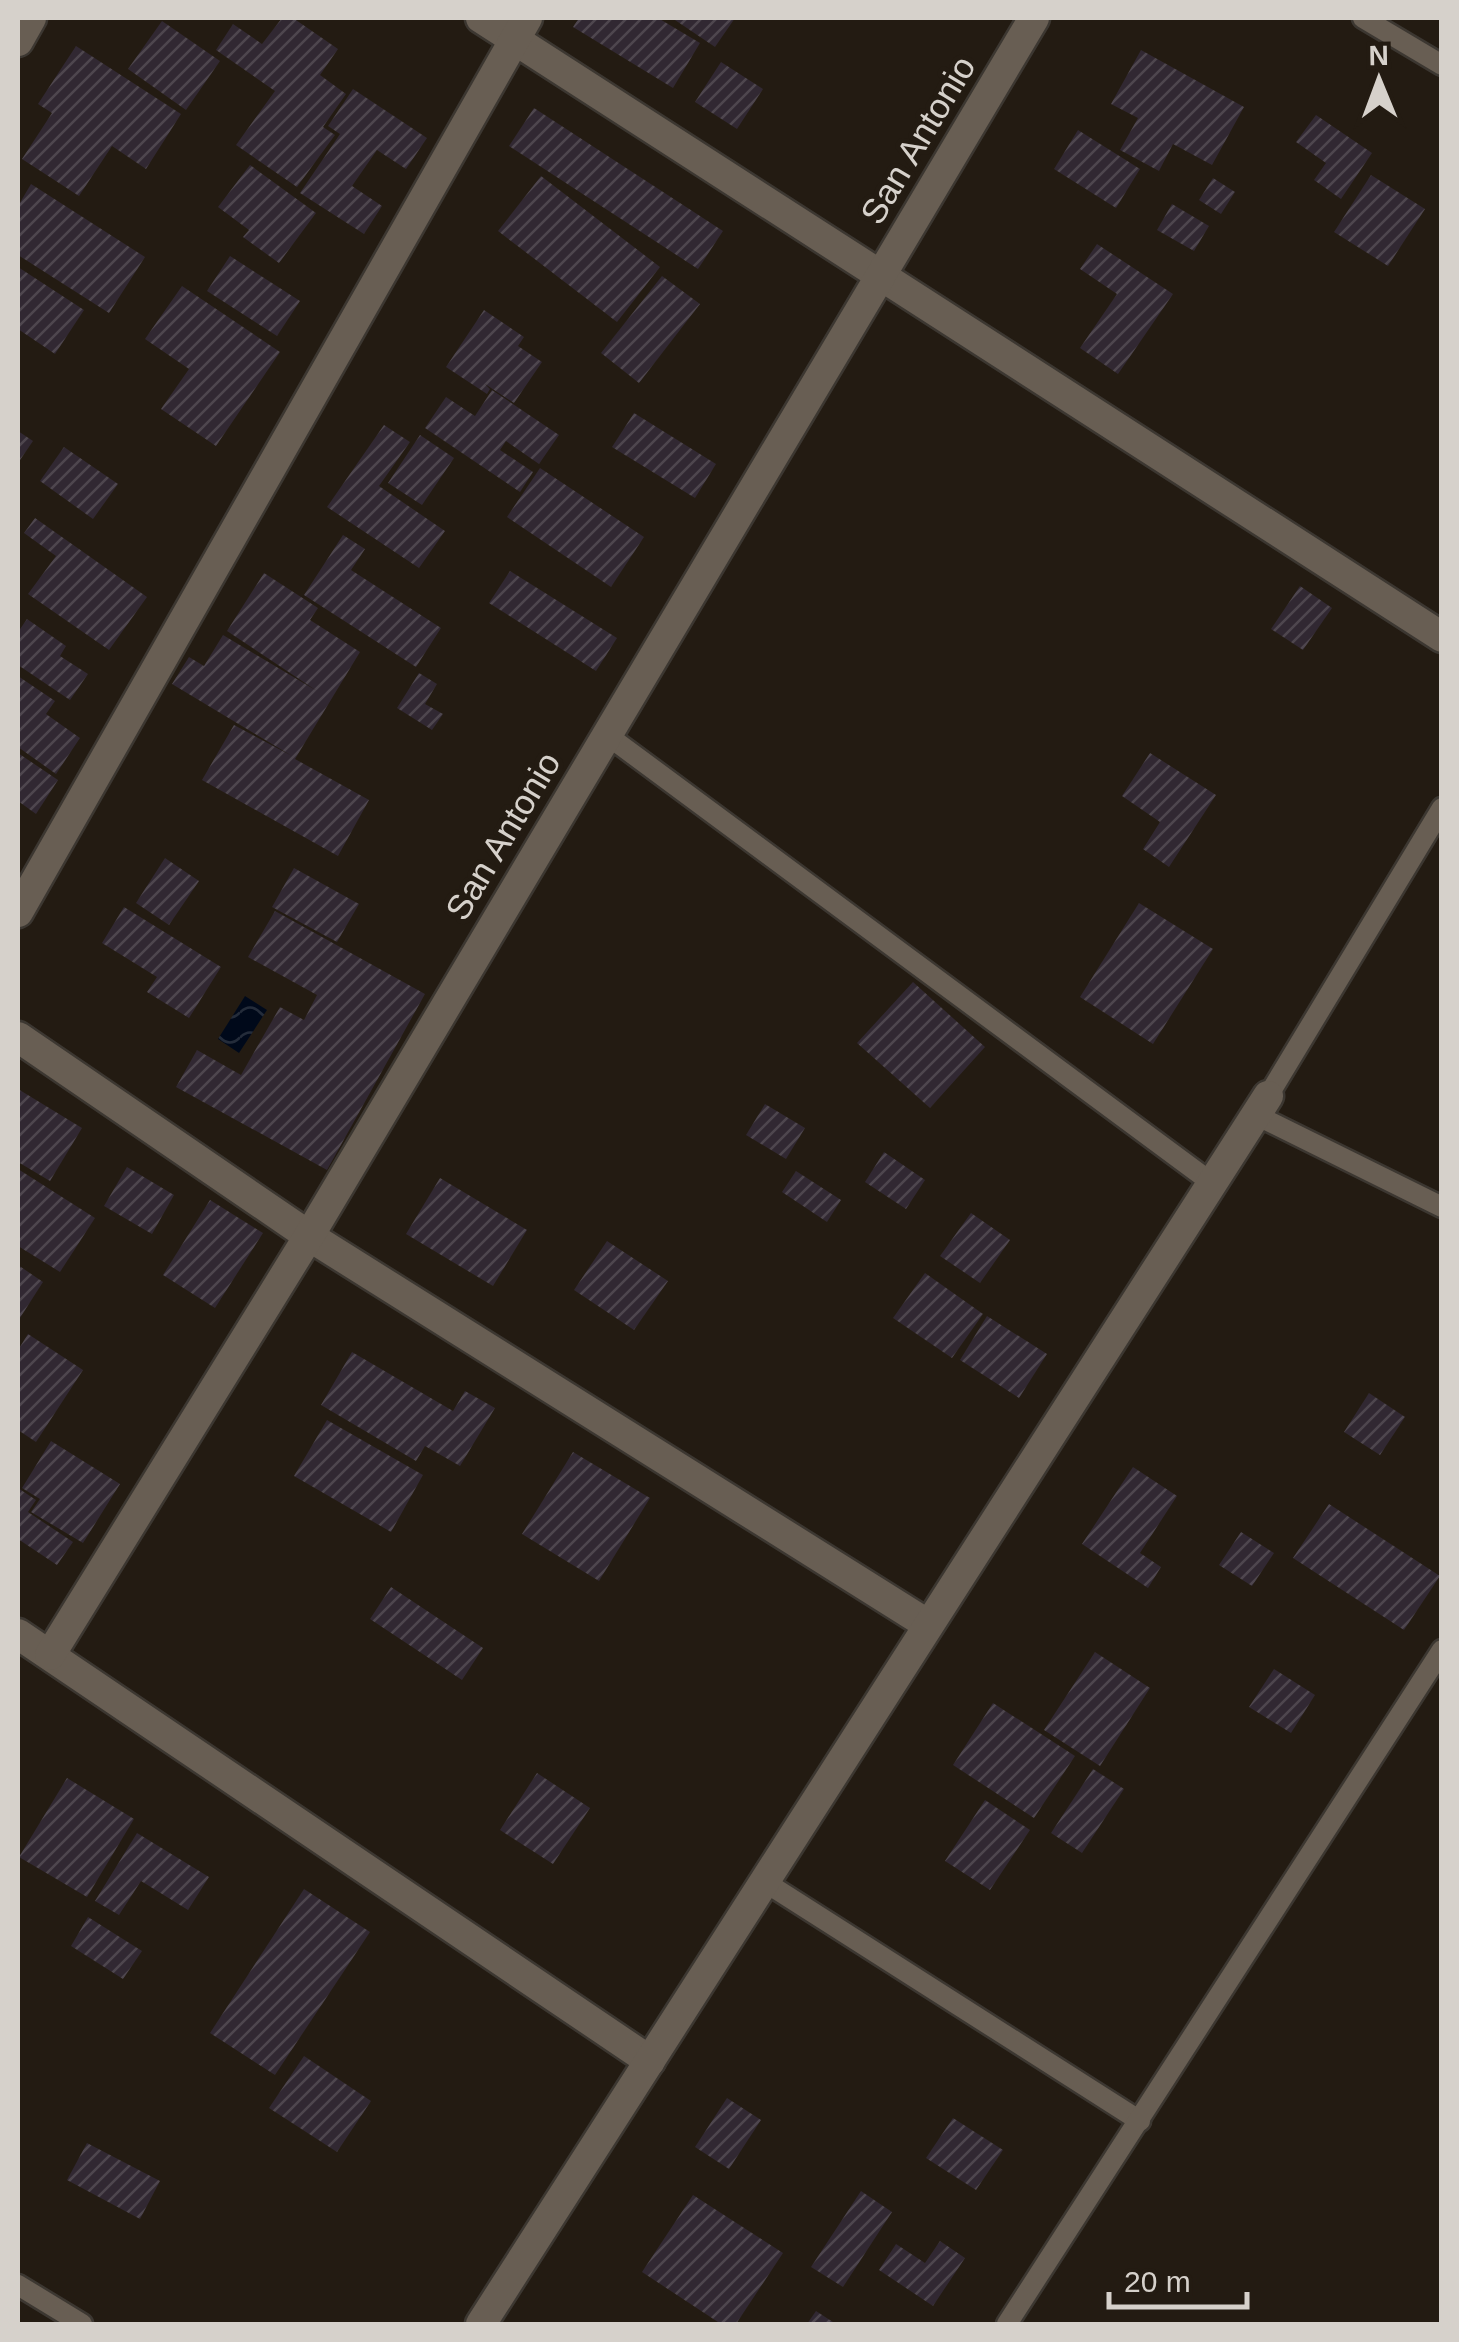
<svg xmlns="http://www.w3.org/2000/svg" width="1459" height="2342" font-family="Helvetica,sans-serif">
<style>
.water{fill:url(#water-waves)}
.building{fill:url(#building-hatch)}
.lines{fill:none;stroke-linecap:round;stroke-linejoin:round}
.lane-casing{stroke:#3c3731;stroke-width:25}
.street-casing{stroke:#3c3731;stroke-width:35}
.lane{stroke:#685e53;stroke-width:20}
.street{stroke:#685e53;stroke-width:30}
.labels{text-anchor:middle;stroke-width:10;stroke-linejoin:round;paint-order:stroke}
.street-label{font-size:35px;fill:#d6d1cb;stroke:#231b12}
</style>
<defs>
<pattern id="water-waves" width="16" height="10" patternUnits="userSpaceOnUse" patternTransform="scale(2.5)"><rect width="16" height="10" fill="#00091a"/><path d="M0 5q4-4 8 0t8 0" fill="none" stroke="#242c3a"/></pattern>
<pattern id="building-hatch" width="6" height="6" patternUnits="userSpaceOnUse" patternTransform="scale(2.5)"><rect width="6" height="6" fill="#312832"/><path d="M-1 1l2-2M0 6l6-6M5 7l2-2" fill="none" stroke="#4e464e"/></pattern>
</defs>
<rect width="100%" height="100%" fill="#231b12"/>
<!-- water -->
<polygon class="water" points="245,996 267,1010 239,1053 218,1039"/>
<!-- building -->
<g class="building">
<polygon points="282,18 293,18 338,49 320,75 346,94 323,127 335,135 297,187 236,145 275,91 216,50 233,24 262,44"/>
<polygon points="579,18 658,18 700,43 673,88 573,27"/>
<polygon points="672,18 735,18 715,47"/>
<polygon points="162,21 220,61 186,110 128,69"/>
<polygon points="76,46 181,114 146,169 112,146 79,196 22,159 52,113 38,104"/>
<polygon points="1141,50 1244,107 1212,165 1173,144 1159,171 1120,150 1138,118 1111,104"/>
<polygon points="721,62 763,89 737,129 695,102"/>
<polygon points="353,89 427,138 406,169 377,150 352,186 382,206 364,234 300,193 340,134 328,126"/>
<polygon points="534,108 723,231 698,269 509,146"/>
<polygon points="1316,115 1372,153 1341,199 1314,180 1326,163 1296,142"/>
<polygon points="1078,130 1140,169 1116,208 1054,169"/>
<polygon points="250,165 316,213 279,263 243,237 249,230 218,207"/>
<polygon points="1371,175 1425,209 1388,266 1334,232"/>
<polygon points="541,176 660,267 617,322 498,231"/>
<polygon points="1213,178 1235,192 1221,214 1199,200"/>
<polygon points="31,184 145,257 109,313 18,255 18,206"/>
<polygon points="1172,204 1209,226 1194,251 1157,230"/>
<polygon points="1097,244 1173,294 1118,374 1080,348 1117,294 1080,269"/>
<polygon points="230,256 300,301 277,336 207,291"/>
<polygon points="18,267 84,310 55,354 18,329"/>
<polygon points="662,276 700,304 639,383 601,353"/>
<polygon points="182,286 280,352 216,446 161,409 189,369 145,339"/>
<polygon points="484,310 524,337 518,346 542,362 514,403 485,384 490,389 487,394 446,367"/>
<polygon points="492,390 559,435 539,464 506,441 500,450 533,472 520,492 425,428 446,397 475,416"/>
<polygon points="634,413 716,464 695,498 612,447"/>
<polygon points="384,425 410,442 379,486 445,531 419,568 327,507"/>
<polygon points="18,431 33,441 18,463"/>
<polygon points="420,435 454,458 422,505 388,483"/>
<polygon points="64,447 118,484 93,519 40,481"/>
<polygon points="540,468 644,537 611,587 507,517"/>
<polygon points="35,518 147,597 109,650 28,594 56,556 24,533"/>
<polygon points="343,535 365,549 351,570 441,628 416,667 304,595"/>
<polygon points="510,571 617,638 596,671 489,603"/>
<polygon points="264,573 318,608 310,620 360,652 295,759 369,800 338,856 202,780 234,725 292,756 172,684 189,657 204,666 223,635 317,691 227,631"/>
<polygon points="1300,586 1332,608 1303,650 1271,629"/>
<polygon points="27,619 66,646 60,656 88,674 70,700 18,665 18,632"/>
<polygon points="419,673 437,684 425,704 443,714 432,730 397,708"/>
<polygon points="18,676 55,701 46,714 80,738 56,774 18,747"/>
<polygon points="18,753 58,780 36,814 18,801"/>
<polygon points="1150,753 1216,795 1169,867 1143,849 1160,822 1122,796"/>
<polygon points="165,858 199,881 169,925 136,903"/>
<polygon points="294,868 359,904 337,942 272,907"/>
<polygon points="1139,903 1213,949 1153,1044 1080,997"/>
<polygon points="124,907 221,967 189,1018 147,992 157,977 102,943"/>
<polygon points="275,911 425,994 327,1170 176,1087 197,1050 241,1075 280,1007 304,1020 317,995 248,957"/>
<polygon points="913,982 985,1047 930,1108 857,1043"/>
<polygon points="18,1089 82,1128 50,1181 18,1162"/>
<polygon points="765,1104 805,1128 786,1159 746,1135"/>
<polygon points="884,1152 925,1180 906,1209 865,1182"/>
<polygon points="127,1167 174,1195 152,1234 104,1206"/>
<polygon points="18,1169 95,1218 60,1272 18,1246"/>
<polygon points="796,1171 841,1200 827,1222 782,1192"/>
<polygon points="440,1178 527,1230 493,1286 406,1234"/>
<polygon points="210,1200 263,1233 215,1308 163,1275"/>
<polygon points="971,1213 1010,1240 980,1283 940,1256"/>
<polygon points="607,1241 668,1281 634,1330 574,1290"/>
<polygon points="18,1265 43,1282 18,1321"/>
<polygon points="925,1273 983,1314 952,1358 893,1318"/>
<polygon points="987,1316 1047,1354 1019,1398 960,1360"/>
<polygon points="28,1334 83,1370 36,1442 18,1430 18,1350"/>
<polygon points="352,1352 453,1411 465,1391 495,1408 460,1466 425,1446 416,1461 321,1405"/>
<polygon points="1369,1393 1405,1417 1380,1455 1344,1432"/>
<polygon points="327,1420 423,1475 391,1532 294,1476"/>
<polygon points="51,1441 120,1484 83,1543 31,1512 40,1499 22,1488"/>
<polygon points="573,1452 650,1498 599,1581 522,1534"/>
<polygon points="1133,1467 1177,1496 1140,1553 1161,1567 1148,1588 1082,1544"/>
<polygon points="18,1488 36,1500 28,1512 73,1542 57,1565 18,1539"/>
<polygon points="1329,1504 1440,1576 1404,1630 1293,1558"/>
<polygon points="1241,1532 1274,1553 1252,1586 1219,1565"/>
<polygon points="391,1587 483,1648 462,1680 370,1619"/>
<polygon points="1095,1652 1150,1688 1100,1766 1044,1730"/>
<polygon points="1274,1669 1315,1695 1291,1733 1249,1707"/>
<polygon points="993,1703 1075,1756 1034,1818 953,1765"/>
<polygon points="1093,1769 1124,1789 1082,1853 1051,1833"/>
<polygon points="537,1773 590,1808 553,1864 500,1830"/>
<polygon points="67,1778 134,1819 87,1897 19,1857"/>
<polygon points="985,1800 1030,1830 990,1890 945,1861"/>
<polygon points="137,1833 209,1877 188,1910 141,1881 119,1915 95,1901"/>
<polygon points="304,1889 370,1932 275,2075 210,2033"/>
<polygon points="88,1917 142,1951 123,1979 71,1946"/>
<polygon points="304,2056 371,2101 337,2152 269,2108"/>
<polygon points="727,2098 761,2120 729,2169 695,2147"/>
<polygon points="953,2118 1003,2150 976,2190 926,2158"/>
<polygon points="87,2143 160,2181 140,2219 67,2180"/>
<polygon points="861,2191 892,2212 843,2287 811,2267"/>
<polygon points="693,2195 783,2253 736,2324 721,2324 642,2272"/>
<polygon points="940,2241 965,2258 933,2306 879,2270 896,2244 925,2263"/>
<polygon points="816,2311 836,2324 807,2324"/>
</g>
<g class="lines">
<defs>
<g id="lane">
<polyline points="1363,18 1442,65"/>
<polyline points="607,735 1212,1183"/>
<polyline points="1268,1096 1442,808"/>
<polyline points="1256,1115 1442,1207"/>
<polyline points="765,1882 1140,2121"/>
<polyline points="18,2285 82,2324"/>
<polyline points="1007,2324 1442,1650"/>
</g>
<g id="street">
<polyline points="481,18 1442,637"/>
<polyline points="18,41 31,18"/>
<polyline points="18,912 527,18"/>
<polyline points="18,1037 309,1236 927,1624"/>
<polyline points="18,1634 650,2061"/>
<polyline points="50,1655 309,1236 1034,18"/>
<polyline points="481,2324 1268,1096"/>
</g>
</defs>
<!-- lane casing -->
<use href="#lane" class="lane-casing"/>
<!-- street casing -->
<use href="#street" class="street-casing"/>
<!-- lane -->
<use href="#lane" class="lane"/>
<!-- street -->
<use href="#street" class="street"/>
</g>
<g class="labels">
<!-- street labels -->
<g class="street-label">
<text transform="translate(918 140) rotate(-59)" y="12">San Antonio</text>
<text transform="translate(503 836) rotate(-59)" y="12">San Antonio</text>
</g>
</g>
<!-- border -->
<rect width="1459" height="2342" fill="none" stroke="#d6d1cb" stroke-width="40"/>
<!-- north arrow -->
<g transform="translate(1379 80) rotate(359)" stroke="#231b12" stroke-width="8" paint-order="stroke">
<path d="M0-8L18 38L0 25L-18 38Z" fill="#d6d1cb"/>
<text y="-15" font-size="28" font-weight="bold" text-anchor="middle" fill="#d6d1cb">N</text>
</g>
<!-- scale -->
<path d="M1109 2292v15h138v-15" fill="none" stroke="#d6d1cb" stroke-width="5"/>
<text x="1124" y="2292" font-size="30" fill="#d6d1cb" stroke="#231b12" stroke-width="8" paint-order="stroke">20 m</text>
</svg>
